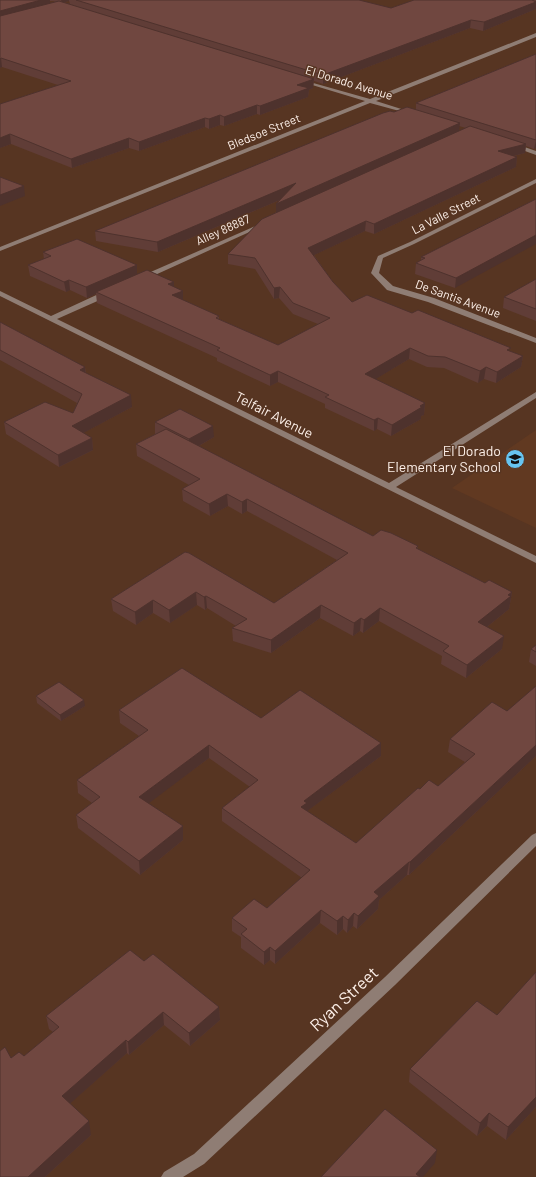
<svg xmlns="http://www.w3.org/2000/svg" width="536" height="1177" font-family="Barlow,sans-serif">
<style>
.built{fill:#613921}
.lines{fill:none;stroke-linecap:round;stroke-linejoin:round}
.minor{fill:#8f7d74;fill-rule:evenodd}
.wall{fill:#603d37;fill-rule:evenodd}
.shaded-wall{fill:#4e322d}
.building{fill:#704740;stroke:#4e322d}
.labels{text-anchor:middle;stroke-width:3;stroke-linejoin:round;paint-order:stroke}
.far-street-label{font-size:12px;fill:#fdf0e9;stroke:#573522}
.street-label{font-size:14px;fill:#fdf0e9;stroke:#573522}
.poi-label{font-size:14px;fill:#fdf0e9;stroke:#573522;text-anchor:end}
.near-street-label{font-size:17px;fill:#fdf0e9;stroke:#573522}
</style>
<rect width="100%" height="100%" fill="#573522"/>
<!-- built -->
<polygon class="built" points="536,430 536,528 452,488"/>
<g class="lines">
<!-- minor -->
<g class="minor">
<polygon points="536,33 536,37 376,101 414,113 414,115 370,103 0,251 0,247 365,101 299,81 299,79 370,99"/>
<polygon points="513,143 536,151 536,155 511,146 511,144"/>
<polygon points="536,179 536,183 414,244 383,258 379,273 393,286 434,298 536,338 536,343 428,302 387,290 371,273 378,256 410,242"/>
<polygon points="260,224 265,225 144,280 138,280 137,278"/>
<polygon points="0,291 51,316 105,291 111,291 111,295 57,319 389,483 536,392 536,398 396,487 536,556 536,563 0,296"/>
<polygon points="536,833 536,846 395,985 204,1164 183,1177 161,1177 164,1172 194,1154 385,977 532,835"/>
</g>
</g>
<!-- wall -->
<g class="wall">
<path d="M0 0H359L391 8 414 0H536V9L483 31 470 28 323 84 314 81 313 88 309 90 308 97 260 115 257 114 224 126 220 125 209 129 205 127 139 151 129 148 72 168 11 144 0 148V104L58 85 2 67 0 68ZM50 1H53L55 2 50 3ZM69 1 70 4 64 2Z"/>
<path d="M536 54V148L534 149 526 146 525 153 514 156 517 157 516 167 374 234 365 231 314 255 333 282 352 302 412 313 523 356 521 367 496 383 484 379 478 383 444 368 427 367 409 359 375 379 425 403 424 415 421 416V419L391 436 377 429 374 431 325 408V404L278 382 270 386 217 361V358L97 303 96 294 87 298 70 290 66 292 30 276 28 265 44 259 43 252 137 274 174 287 183 291V300L219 316V319L278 345 318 324 293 314 279 298 274 299 255 269 228 264V254L276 212 280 200 158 252 96 241 95 231 394 112 416 110V103ZM459 126 466 128 459 131Z"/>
<polygon points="536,199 455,288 415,274 416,263 421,261 421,257"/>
<polygon points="536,279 536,321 503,308 504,297"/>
<polygon points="0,322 85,367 86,373 132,407 83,433 92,438 93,450 59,467 6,434 4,422 73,413 77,403 0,360"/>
<polygon points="155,422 214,437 199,446 373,536 418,546 417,549 485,583 512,592 509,609 487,627 502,649 466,678 441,664 442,656 379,621 363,633 360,631 353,636 320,618 271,653 233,641 232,628 236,626 207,608 205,610 197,605 170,623 153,613 136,625 113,611 111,599 185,552 274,603 337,560 247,511 242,514 228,506 210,516 183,501 182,489 189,485 137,456 136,444 155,434"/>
<polygon points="536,645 536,666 529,662 531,649"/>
<polygon points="536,686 536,756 409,875 407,875 379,900 378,909 357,929 353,926 347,933 343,929 337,935 320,923 275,964 270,960 264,965 241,948 241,937 232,931 232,918 267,908 302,878 222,821 222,808 250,787 209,758 148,803 183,826 183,840 140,875 78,828 76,815 92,803 78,793 77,780 139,736 120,723 119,710 261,718 381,743 381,756 307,811 356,843 420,789 438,786 465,762 448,752 450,739 507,711"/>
<polygon points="36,696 85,706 61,721 37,703"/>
<polygon points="144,961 219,1007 220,1020 190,1046 164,1025 129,1055 127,1053 70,1103 91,1135 45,1177 0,1177 11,1058 24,1056 53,1032 49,1029 46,1016"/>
<polygon points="410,1069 536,1107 506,1140 487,1126 477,1136 409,1082"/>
</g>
<!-- shaded-wall -->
<g class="shaded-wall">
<polygon points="41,0 50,0 50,6 0,19 0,11"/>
<polygon points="61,0 69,0 69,1 62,3"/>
<polygon points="536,2 536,9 483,31 484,22"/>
<polygon points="471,20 470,28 323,84 323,75"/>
<polygon points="1,58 2,67 0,68 0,59"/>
<polygon points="314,79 313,88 309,90 308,97 260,115 260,106 297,85"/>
<polygon points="257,105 257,114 224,126 224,117"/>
<polygon points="220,115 220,125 209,129 209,119"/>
<polygon points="205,118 205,127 139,151 139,142"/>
<polygon points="460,123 459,132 276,214 276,204"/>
<polygon points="10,134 11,144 0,148 0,138"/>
<polygon points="129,138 129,148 72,168 71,159"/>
<polygon points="536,139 536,148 534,149 536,140"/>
<polygon points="526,144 525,153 497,160 498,151"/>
<polygon points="517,157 516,167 374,234 374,224"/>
<polygon points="296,183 296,193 158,252 157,242"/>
<polygon points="24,186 25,196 0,206 0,195"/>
<polygon points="366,221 365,231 308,258 308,248"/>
<polygon points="536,235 536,244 455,288 456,278"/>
<polygon points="137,265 137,276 96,292 96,294 87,298 86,287"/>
<polygon points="69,280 70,290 66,292 64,282"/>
<polygon points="174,282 174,292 168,284"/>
<polygon points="280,287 279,298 274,299 274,288"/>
<polygon points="183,291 183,301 172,295"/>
<polygon points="410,348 409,359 364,386 365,374"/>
<polygon points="523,356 521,367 496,383 497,372"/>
<polygon points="85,367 86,378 80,370"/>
<polygon points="486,367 484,379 478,383 480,371"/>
<polygon points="278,371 278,382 270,386 270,375"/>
<polygon points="131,395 132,407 74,438 72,426"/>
<polygon points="425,403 424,415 421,416 421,419 391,436 392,425"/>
<polygon points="378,418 377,429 374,431 374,420"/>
<polygon points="213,426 214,437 190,451 189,439"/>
<polygon points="92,438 93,450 59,467 58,455"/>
<polygon points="227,494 228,506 210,516 209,504"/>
<polygon points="247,499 247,511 242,514 242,502"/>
<polygon points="196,592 197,605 170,623 169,610"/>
<polygon points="512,592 509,609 477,635 478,622"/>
<polygon points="206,596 207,608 205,610 204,597"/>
<polygon points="153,600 153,613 136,625 135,612"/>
<polygon points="321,605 320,618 271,653 271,640"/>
<polygon points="380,608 379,621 363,633 364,620"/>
<polygon points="361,618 360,631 353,636 354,623"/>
<polygon points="504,636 502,649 466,678 467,665"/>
<polygon points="84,700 85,706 61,721 60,715"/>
<polygon points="381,743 381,756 306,812 301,807 304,801"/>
<polygon points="209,745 209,758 140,810 139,797"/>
<polygon points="536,745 536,756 409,875 410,862"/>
<polygon points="183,826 183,840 140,875 139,861"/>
<polygon points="409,862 407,875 379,900 378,909 357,929 358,916 374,892"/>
<polygon points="321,910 320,923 275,964 275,951"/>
<polygon points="354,913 353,926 347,933 348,920"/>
<polygon points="343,916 343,929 337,935 337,921"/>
<polygon points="270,947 270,960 264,965 264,952"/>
<polygon points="219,1007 220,1020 190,1046 189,1033"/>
<polygon points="163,1012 164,1025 129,1055 128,1042"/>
<polygon points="126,1040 127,1053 64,1109 62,1096"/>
<polygon points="536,1097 536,1107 506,1140 508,1127"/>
<polygon points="489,1113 487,1126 477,1136 480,1123"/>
<polygon points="89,1121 91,1135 45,1177 28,1177"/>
<polygon points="437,1150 435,1163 423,1177 415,1177 416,1174"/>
</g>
<!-- building -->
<g class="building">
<polygon points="0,0 41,0 0,11"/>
<polygon points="76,0 359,0 391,8 414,0 532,0 536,2 484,22 471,20 323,75"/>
<polygon points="59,1 314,79 297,85 309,88 260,106 257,105 224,117 220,115 209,119 205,118 139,142 129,138 71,159 10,134 0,138 0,104 71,81 1,58 0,59 0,16"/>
<polygon points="536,54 536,140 416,103"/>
<polygon points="407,107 460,123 276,204 296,183 157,242 95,231 383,113 390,111 394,112"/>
<polygon points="470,126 526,144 498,151 517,157 374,224 366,221 308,248 333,282 352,302 367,295 412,313 418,310 511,348 507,350 523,356 497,372 486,367 480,371 445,357 428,356 410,348 365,374 425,403 420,406 422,407 392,425 378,418 374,420 325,397 329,395 278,371 270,375 217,350 220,348 96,292 147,270 174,282 168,284 183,291 172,295 219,316 216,318 278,345 330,318 293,303 280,287 274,288 255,258 228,254 262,219"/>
<polygon points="0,177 24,186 0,195"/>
<polygon points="536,199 536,235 456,278 416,263 425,258 421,257"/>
<polygon points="77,239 137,265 86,287 69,280 64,282 28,265 51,256 43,252"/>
<polygon points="536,279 536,309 504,297"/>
<polygon points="0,322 85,367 80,370 131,395 72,426 92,438 58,455 4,422 45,402 73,413 82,394 0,350"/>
<polygon points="180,409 213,426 189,439 155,422"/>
<polygon points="166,429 373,536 381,530 391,533 418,546 416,548 485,583 489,580 512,592 508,595 511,596 478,622 504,636 467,665 443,651 449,646 380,608 364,620 361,618 354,623 321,605 271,640 232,628 247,619 206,596 204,597 196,592 169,610 153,600 135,612 111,599 185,552 189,553 274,603 348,553 247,499 242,502 227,494 209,504 182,489 200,479 136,444"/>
<polygon points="536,645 536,652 531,649"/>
<polygon points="182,668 261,718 300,690 381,743 304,801 307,803 301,807 356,843 418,788 420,789 429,780 438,786 475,754 450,739 492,702 507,711 536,686 536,745 410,862 409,862 374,892 379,896 358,916 354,913 348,920 343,916 337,921 321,910 275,951 270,947 264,952 241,934 247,929 232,918 254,899 267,908 310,870 222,808 258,780 209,745 139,797 183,826 139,861 76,815 100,797 77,780 148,730 119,710"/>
<polygon points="59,682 84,700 60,715 36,696"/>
<polygon points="130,950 144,961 153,954 219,1007 189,1033 163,1012 128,1042 126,1040 62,1096 89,1121 28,1177 0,1177 0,1051 5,1047 11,1058 19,1052 24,1056 59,1027 46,1016"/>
<polygon points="536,972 536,1097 508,1127 489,1113 480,1123 410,1069 477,1001 497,1015"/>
<polygon points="385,1109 437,1150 416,1174 420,1177 321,1177"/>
</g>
<!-- icons -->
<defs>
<symbol id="school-disc" viewBox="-11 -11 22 22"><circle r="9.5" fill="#67c4f0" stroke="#573522"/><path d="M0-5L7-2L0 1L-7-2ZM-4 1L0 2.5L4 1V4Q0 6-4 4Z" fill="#111"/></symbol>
</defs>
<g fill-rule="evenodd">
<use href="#school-disc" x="504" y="448" width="22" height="22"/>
</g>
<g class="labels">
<!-- far-street labels -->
<g class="far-street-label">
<text transform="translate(349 83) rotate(17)" y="4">El Dorado Avenue</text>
<text transform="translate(264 132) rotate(-22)" y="4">Bledsoe Street</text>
<text transform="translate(446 214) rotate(-27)" y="4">La Valle Street</text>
<text transform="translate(223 230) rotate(-24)" y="4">Alley 88887</text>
<text transform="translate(458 299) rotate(20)" y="4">De Santis Avenue</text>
</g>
<!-- street labels -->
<g class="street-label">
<text transform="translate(274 415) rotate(27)" y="5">Telfair Avenue</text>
</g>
<!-- poi labels -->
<g class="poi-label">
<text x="501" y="456">El Dorado<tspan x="501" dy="16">Elementary School</tspan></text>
</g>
<!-- near-street labels -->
<g class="near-street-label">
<text transform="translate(344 999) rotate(-43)" y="6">Ryan Street</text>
</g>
</g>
</svg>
